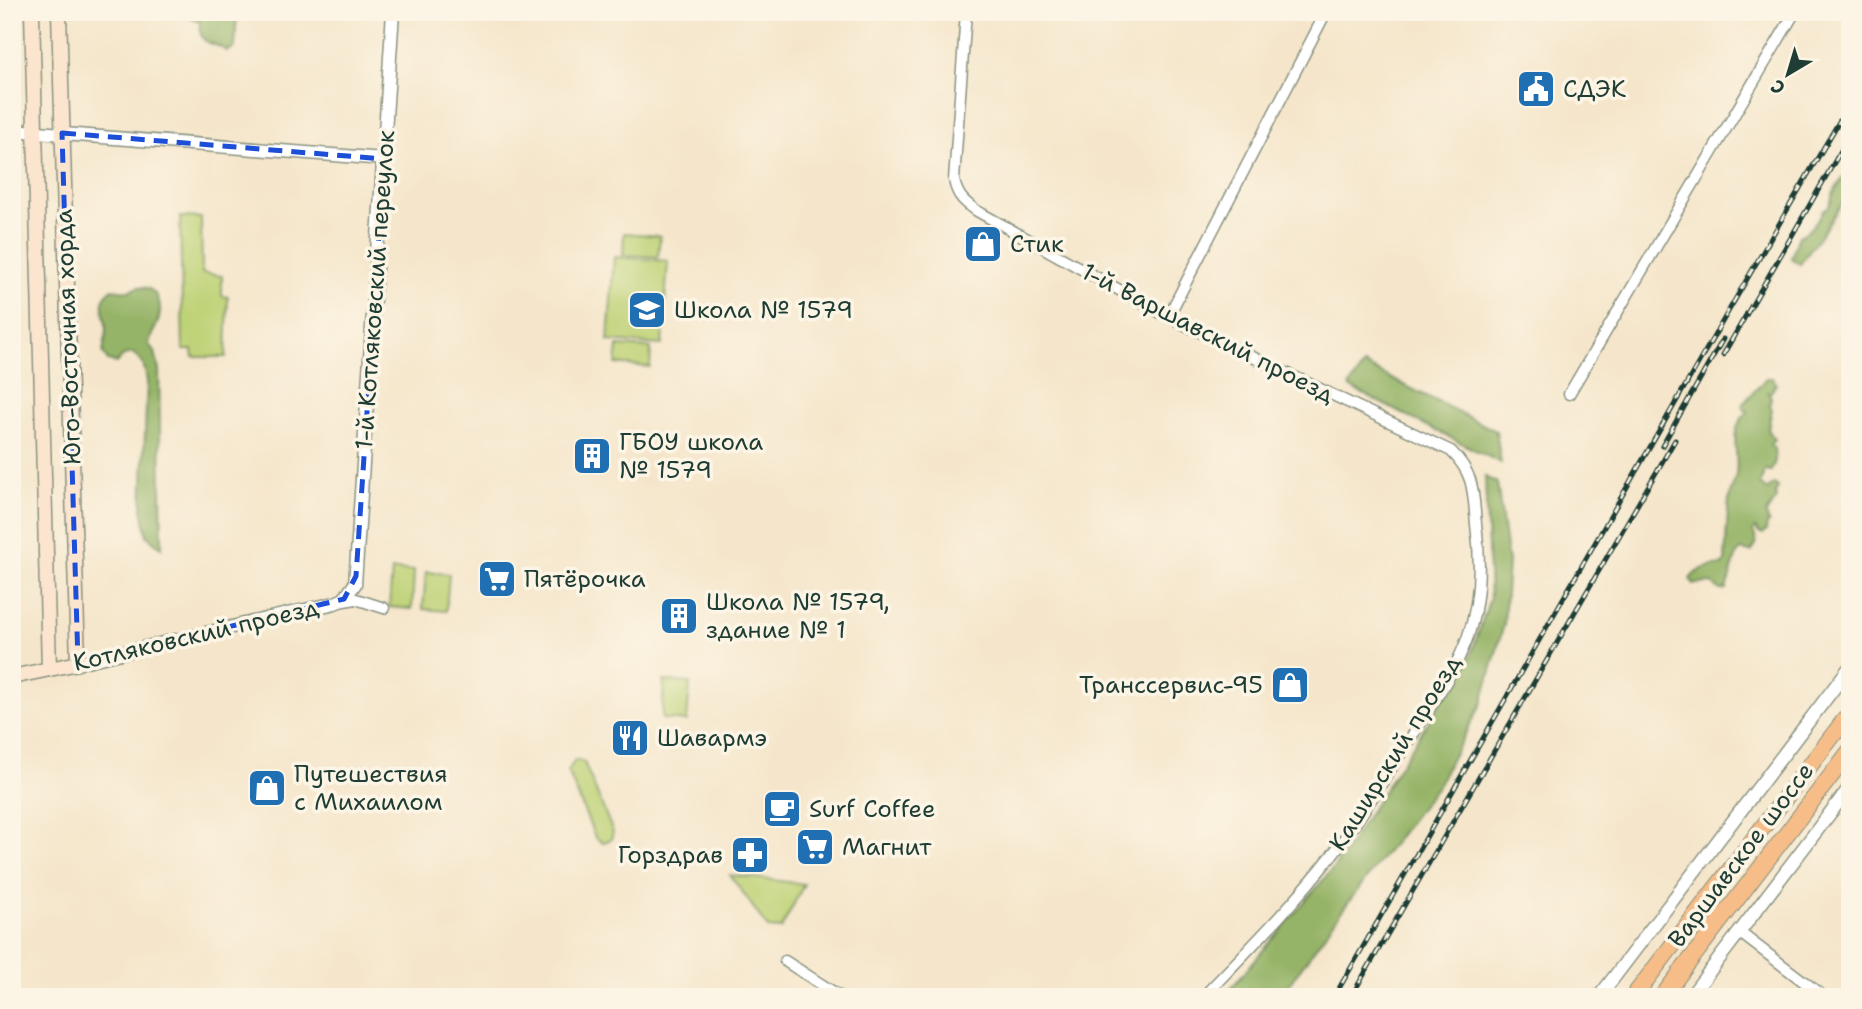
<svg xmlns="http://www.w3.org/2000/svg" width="1862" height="1009" font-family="'Shantell Sans',sans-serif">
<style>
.green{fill:#bed276;stroke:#6e8855;stroke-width:2}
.forest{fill:#96b467;stroke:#5a784e;stroke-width:2}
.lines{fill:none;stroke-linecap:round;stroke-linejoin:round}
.minor-casing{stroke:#8a9280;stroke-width:13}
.tertiary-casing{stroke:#8a9280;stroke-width:15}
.secondary-casing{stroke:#8a9280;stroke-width:17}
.primary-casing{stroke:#8a9280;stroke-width:18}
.minor{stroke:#fff;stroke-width:10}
.tertiary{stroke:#fff;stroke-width:12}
.secondary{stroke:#fce5cf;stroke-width:14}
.primary{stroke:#f7bd88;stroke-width:16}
.rail-casing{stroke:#1f3d34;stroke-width:5}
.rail{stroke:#fcf5e5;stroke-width:2.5;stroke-dasharray:8;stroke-linecap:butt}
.marked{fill:none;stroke:#1d4ed8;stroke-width:5;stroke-dasharray:14 9;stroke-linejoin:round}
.labels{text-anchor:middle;stroke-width:7;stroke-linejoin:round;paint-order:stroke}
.poi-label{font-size:24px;fill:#1f3d34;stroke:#fcf5e5;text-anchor:start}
.street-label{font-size:24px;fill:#1f3d34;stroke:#fcf5e5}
</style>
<rect width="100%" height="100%" fill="#fcf5e5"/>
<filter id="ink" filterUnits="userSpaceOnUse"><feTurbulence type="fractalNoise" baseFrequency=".0143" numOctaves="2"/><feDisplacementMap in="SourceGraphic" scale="14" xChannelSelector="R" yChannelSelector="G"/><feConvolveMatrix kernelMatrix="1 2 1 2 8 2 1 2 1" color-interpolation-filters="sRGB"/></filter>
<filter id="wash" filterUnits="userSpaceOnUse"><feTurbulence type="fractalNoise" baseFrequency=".00686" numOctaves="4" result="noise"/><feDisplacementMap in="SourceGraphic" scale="28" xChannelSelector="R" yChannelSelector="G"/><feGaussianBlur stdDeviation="1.57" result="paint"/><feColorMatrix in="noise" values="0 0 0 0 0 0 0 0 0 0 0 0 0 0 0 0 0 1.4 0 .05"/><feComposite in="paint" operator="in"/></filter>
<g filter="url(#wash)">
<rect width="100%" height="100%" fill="#f5e6cb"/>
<!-- green -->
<g class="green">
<polygon points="180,217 201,218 202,273 222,276 222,296 228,297 226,357 193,357 192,350 183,350"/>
<polygon points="624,233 660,236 658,257 623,255"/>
<polygon points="614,257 668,261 662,345 608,341"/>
<polygon points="618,346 651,348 650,367 616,364"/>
<polygon points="392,570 414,571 412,609 389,607"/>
<polygon points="426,572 449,574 446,611 423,609"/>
<polygon points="664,681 690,683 687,721 662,719"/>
<polygon points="575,760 584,762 613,832 611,839 603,843 595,837 568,771"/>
<polygon points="730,875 804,884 781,929 768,928"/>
</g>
<!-- forest -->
<g class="forest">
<path d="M167 12H237L235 47 227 51C213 40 198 48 200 22L185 16 166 17Z"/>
<path d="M1850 175V192L1800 264 1791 258 1799 236C1809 232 1820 220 1823 210L1829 207 1833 194 1843 177Z"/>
<path d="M138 287C155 286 163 301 159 318 157 328 150 334 149 345L155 352 159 370 162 548 147 536 142 509 147 382C145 368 144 360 132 353L123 356 117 363 108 361 103 353C104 344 107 333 106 325 104 309 97 302 112 289L129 291Z"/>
<polygon points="1364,365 1496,431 1501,463 1349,387"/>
<path d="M1766 378H1772L1776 384 1771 392H1768L1771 397 1769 406 1772 409 1768 429 1774 439 1770 445 1774 448 1775 461 1771 471 1765 470 1760 484 1767 490 1774 484 1778 487 1775 494 1777 499 1766 513 1769 523 1767 524 1766 531 1763 534H1760L1755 528 1753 531C1756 540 1759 544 1751 552L1741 550 1737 554 1726 589 1720 590 1712 583 1694 584 1690 579C1697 569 1709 565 1721 566L1725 562C1726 542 1727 521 1729 500 1730 491 1735 482 1736 474 1740 451 1726 431 1748 412L1743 408V404Z"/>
<polygon points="1485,477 1497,483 1508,562 1504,624 1482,703 1437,786 1341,912 1280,997 1243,997 1231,988 1335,866 1465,665 1467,666 1490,598"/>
</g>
</g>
<g filter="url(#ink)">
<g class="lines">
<defs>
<g id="minor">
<path d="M966 12 954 180C957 196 964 202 977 211L1168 317 1451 451C1475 475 1473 492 1476 524 1481 562 1480 603 1467 639 1454 674 1431 705 1412 736 1386 776 1361 818 1332 855 1292 906 1247 951 1203 997"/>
<polyline points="1168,317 1326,12"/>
<polyline points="1569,394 1795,12"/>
<polyline points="338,602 356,599 384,608"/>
<polyline points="1739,932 1824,997"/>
<polyline points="785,961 841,997"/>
</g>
<g id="tertiary">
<polyline points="12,130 384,159"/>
<polyline points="78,663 335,603 344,599 355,584 393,12"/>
<polyline points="1599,997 1850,667"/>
<polyline points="1690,997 1850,787"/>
</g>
<g id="secondary">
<polyline points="32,12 49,669"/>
<polyline points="12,677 78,663 59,12"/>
</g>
<g id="primary">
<polyline points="1633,997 1850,713"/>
<polyline points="1662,997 1850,751"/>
</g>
</defs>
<!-- minor casing -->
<use href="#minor" class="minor-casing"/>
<!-- tertiary casing -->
<use href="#tertiary" class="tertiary-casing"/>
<!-- secondary casing -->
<use href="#secondary" class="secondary-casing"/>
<!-- primary casing -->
<use href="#primary" class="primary-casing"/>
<!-- minor -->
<use href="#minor" class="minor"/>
<!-- tertiary -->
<use href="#tertiary" class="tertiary"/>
<!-- secondary -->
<use href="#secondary" class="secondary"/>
<!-- primary -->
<use href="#primary" class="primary"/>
<defs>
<g id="rail">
<polyline points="1723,355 1850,135"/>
<polyline points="1662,446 1723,339"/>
<path d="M1334 997C1507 699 1675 399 1850 103"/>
<polyline points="1351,997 1675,440"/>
</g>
</defs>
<!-- rail casing -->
<use href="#rail" class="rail-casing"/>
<!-- rail -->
<use href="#rail" class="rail"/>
</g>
</g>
<!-- marked area -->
<path class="marked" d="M62 133 384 159 356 576 344 599 78 663Z"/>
<!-- icons -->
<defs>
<symbol id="civic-square" viewBox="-11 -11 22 22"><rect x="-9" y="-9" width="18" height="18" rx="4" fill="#1f6fb2" stroke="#fcf5e5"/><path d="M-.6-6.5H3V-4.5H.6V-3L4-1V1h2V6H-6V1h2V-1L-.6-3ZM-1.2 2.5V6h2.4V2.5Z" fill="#fff"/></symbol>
<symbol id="shop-square" viewBox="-11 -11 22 22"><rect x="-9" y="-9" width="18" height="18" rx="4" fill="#1f6fb2" stroke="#fcf5e5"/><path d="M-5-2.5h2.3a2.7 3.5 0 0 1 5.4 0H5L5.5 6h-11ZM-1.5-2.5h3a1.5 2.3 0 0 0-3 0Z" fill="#fff"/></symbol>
<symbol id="school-square" viewBox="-11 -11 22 22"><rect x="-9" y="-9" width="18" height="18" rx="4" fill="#1f6fb2" stroke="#fcf5e5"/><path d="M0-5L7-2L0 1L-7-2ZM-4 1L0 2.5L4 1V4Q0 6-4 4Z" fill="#fff"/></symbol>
<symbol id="building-square" viewBox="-11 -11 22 22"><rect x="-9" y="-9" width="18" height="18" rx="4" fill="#1f6fb2" stroke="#fcf5e5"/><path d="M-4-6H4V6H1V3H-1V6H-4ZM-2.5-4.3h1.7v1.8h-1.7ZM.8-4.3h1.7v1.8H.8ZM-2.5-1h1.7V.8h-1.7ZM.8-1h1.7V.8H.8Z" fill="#fff"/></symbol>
<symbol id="supermarket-square" viewBox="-11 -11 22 22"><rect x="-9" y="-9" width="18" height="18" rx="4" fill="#1f6fb2" stroke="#fcf5e5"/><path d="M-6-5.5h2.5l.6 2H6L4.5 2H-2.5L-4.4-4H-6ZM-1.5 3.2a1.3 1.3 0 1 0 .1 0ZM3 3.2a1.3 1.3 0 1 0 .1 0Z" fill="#fff"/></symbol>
<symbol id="restaurant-square" viewBox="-11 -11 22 22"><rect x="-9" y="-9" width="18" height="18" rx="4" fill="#1f6fb2" stroke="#fcf5e5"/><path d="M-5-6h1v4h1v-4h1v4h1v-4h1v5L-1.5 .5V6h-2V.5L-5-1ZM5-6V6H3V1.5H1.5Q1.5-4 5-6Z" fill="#fff"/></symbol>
<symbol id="cafe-square" viewBox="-11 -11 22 22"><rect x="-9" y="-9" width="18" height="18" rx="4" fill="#1f6fb2" stroke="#fcf5e5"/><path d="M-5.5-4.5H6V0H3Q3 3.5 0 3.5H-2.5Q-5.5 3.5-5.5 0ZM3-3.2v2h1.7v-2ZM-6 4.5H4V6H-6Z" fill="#fff"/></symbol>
<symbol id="pharmacy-square" viewBox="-11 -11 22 22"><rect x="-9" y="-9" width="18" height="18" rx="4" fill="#1f6fb2" stroke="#fcf5e5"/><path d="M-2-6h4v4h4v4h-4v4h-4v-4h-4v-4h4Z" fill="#fff"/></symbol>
</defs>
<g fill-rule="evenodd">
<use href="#civic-square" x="1514" y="67" width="44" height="44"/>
<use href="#shop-square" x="961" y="222" width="44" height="44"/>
<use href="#school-square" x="625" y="288" width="44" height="44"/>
<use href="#building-square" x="570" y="434" width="44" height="44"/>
<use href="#supermarket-square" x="475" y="557" width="44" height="44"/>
<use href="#building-square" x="657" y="594" width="44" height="44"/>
<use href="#shop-square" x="1268" y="663" width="44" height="44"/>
<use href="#restaurant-square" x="608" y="716" width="44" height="44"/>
<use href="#shop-square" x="245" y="766" width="44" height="44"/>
<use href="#cafe-square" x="760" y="787" width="44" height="44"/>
<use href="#supermarket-square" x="793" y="825" width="44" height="44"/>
<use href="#pharmacy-square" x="728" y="833" width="44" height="44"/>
</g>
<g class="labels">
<!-- poi labels -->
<g class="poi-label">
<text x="1563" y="97">СДЭК</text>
<text x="1010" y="252">Стик</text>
<text x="674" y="318">Школа № 1579</text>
<text x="619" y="450">ГБОУ школа<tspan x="619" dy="28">№ 1579</tspan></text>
<text x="524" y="587">Пятёрочка</text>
<text x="706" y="610">Школа № 1579,<tspan x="706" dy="28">здание № 1</tspan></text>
<text x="1263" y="693" text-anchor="end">Транссервис-95</text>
<text x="657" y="746">Шавармэ</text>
<text x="294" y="782">Путешествия<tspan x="294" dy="28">с Михаилом</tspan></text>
<text x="809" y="817">Surf Coffee</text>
<text x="842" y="855">Магнит</text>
<text x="723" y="863" text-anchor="end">Горздрав</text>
</g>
<!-- street labels -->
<g class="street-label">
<text transform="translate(375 290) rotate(-86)" y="8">1-й Котляковский переулок</text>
<text transform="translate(1208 333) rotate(27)" y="8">1-й Варшавский проезд</text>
<text transform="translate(68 337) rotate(-92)" y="8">Юго-Восточная хорда</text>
<text transform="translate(196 635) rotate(-13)" y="8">Котляковский проезд</text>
<text transform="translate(1395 753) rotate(-58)" y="8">Каширский проезд</text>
<text transform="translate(1741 855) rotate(-53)" y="8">Варшавское шоссе</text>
</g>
</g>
<!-- margin -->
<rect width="1862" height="1009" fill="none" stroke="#fcf5e5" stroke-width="42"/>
<!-- north arrow -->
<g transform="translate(1788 74) rotate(218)" stroke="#fcf5e5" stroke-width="5" paint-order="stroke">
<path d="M0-5L12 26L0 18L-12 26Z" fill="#1f3d34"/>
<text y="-10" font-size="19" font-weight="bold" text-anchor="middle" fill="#1f3d34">С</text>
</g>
</svg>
